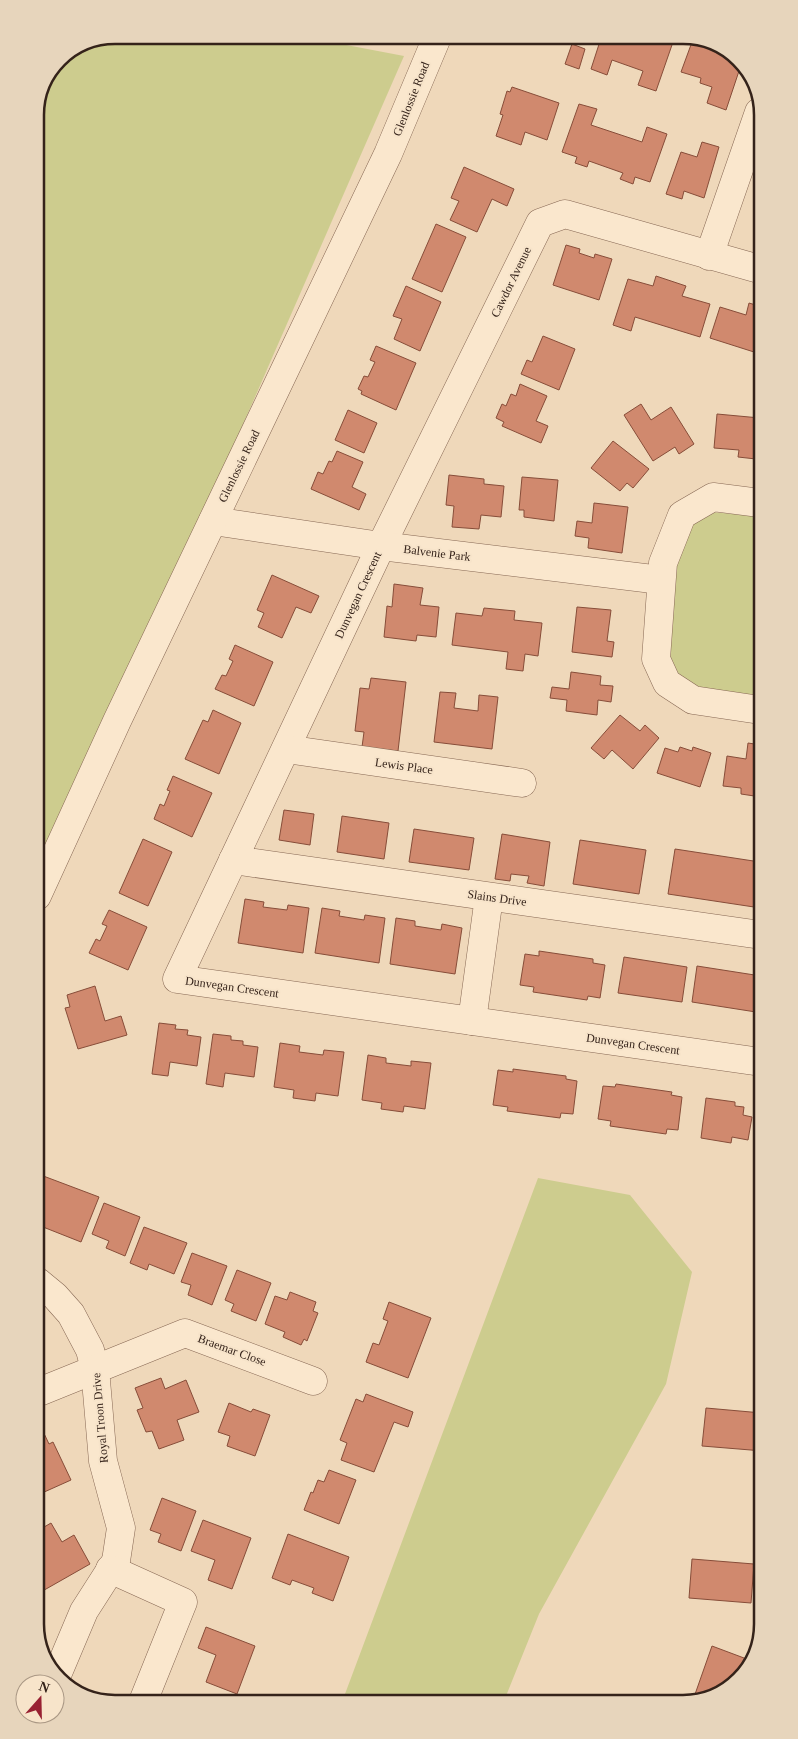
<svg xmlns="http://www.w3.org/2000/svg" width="798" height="1739" font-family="'Times New Roman',serif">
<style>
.green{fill:#cdcc8e}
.building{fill:#d0896e;stroke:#874d39}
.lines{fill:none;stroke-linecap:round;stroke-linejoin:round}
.street-casing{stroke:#876854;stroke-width:29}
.street{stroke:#fae7cd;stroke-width:28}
.labels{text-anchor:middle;stroke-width:4;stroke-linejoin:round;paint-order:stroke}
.street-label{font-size:12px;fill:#35231a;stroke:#f7e4ca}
.rim{fill:none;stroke:#35231a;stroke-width:2.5}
</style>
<rect width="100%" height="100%" fill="#efd8ba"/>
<!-- green -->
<g class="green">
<polygon points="115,35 294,35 404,56 37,896 35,110 59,58"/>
<polygon points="709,512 760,516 760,699 697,689 683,684 666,663 671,578 691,524"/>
<polygon points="538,1178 630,1195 692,1272 666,1384 539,1614 504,1701 342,1702"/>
</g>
<!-- building -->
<g class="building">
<polygon points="574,35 589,35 588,40"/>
<polygon points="602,35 660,35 660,37 673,42 656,91 638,85 643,71 612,60 607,75 591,69"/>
<polygon points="692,42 711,48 712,44 732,51 741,65 726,110 707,103 712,87 700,83 701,78 681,72"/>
<polygon points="572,44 585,49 579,69 565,64"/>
<polygon points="512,87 559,103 547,140 525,132 521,145 496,136 503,115 500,114 507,91 510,92"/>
<polygon points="579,104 597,109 591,125 642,142 647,127 667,134 650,182 635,177 633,184 620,179 623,173 589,161 587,167 575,163 577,157 562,152"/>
<polygon points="702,142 719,147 704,198 684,191 682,199 666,194 681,152 697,157"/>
<polygon points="464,167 514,189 507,206 492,199 477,232 450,220 459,201 451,198"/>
<polygon points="436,224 466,237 442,292 412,279"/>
<polygon points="566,245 580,249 579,253 594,258 595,254 612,259 599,300 553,285"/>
<polygon points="656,276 686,286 682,296 710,304 700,337 635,317 631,331 613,325 628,279 653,286"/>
<polygon points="406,286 441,302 420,351 394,339 402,319 393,316"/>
<polygon points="749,303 759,306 759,336 754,352 710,338 720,307 746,315"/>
<polygon points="543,336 575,349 559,390 521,374 527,360 532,362"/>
<polygon points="376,346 416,363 396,410 361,394 362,391 358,389 364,376 368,377 375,362 370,360"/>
<polygon points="520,384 547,396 536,421 548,426 541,443 502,426 504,422 496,418 502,404 506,406 511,394 516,396"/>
<polygon points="641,404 651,420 671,407 694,444 679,454 675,447 653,461 624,415"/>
<polygon points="348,410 377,423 364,453 335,440"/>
<polygon points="717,414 760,418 756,459 738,457 739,450 714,448"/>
<polygon points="613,441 649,469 633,488 627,483 620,491 591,468"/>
<polygon points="337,451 363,462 352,487 366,494 359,510 311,489 318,472 323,474 329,461 332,462"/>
<polygon points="449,475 484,479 484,484 504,486 501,517 481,515 479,529 452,527 454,506 446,505"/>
<polygon points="522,477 558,480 554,521 524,517 524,510 519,510"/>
<polygon points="594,503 628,507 622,553 588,548 589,538 575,536 577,521 592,523"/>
<polygon points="272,575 319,596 311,613 296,607 282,638 258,627 264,613 257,610"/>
<polygon points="394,584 423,588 420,605 439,607 436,637 417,635 416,641 384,637 387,606 392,607"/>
<polygon points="577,607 611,610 607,641 614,642 612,657 572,652"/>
<polygon points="484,608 515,611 514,620 542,623 538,656 525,654 523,671 506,669 508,652 452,645 456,613 482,616"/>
<polygon points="235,645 273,662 254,706 215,689 222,675 226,676 233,661 229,659"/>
<polygon points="571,672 601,676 600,685 613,686 611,702 598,700 597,715 566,711 567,700 550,698 552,687 569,689"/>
<polygon points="371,678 406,682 398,751 362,747 364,732 355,731 360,688 369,689"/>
<polygon points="440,692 456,693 454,708 478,711 479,695 498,697 492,749 434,742"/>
<polygon points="213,710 241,723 219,774 185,759 203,720 208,722"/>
<polygon points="620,715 640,731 645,725 659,738 633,769 612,750 604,759 591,748"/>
<polygon points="748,743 761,745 761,797 741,794 741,788 723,786 727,756 746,759"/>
<polygon points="680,747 692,751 693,747 711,753 700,787 657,773 665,748 678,752"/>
<polygon points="173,776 212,793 192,837 154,819 160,804 164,806 170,791 167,790"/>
<polygon points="284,810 314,814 310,845 279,840"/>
<polygon points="342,816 389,823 384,859 337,852"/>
<polygon points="414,829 474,838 469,870 409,862"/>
<polygon points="502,834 550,842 544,886 527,883 529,876 511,874 510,881 495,879"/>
<polygon points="143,839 172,852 148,906 119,893"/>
<polygon points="580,840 646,850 639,894 573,884"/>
<polygon points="675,849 760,862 754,907 668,894"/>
<polygon points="245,899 264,902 263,907 287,910 288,905 309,908 303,953 238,943"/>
<polygon points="322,908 340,911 339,916 364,920 365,915 385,918 379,963 315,953"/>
<polygon points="109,910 147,927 128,970 89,953 96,939 100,941 107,926 102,924"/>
<polygon points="396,918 415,921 415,926 441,930 442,924 462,928 455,974 390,964"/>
<polygon points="539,951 593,959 593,963 605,965 600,998 588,996 587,1000 533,992 534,987 520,985 525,954 539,956"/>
<polygon points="624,957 687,967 682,1002 618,993"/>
<polygon points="697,966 761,976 756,1012 692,1002"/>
<polygon points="95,986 105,1021 121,1016 127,1035 78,1049 65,1008 70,1007 67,995"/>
<polygon points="159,1023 176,1025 175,1029 188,1030 187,1035 201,1037 197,1066 170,1062 168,1076 152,1074"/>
<polygon points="213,1034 231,1036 231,1040 243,1041 243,1045 258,1047 254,1077 225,1073 223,1087 206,1084"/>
<polygon points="280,1043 300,1046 299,1052 323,1055 324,1050 344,1052 338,1096 316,1093 315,1101 293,1098 294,1090 274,1087"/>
<polygon points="368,1055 386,1058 386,1063 411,1066 411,1061 431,1063 425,1109 404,1106 403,1112 381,1109 382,1103 362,1100"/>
<polygon points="513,1069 566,1076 566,1079 577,1081 573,1114 561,1113 560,1118 507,1111 508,1107 493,1105 498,1070 513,1072"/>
<polygon points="616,1084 672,1092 671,1095 682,1097 678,1130 667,1129 666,1134 610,1126 611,1121 598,1119 603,1086 615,1087"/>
<polygon points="706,1098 735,1102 735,1106 744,1107 743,1115 752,1117 748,1140 732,1137 731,1143 701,1138"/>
<polygon points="38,1174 99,1197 81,1242 38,1225"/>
<polygon points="104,1203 140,1217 125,1256 106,1248 109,1241 92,1234"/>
<polygon points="144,1227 187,1243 174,1274 149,1264 147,1270 130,1263"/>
<polygon points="192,1253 227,1266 212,1305 188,1295 191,1285 181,1282"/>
<polygon points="237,1270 271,1283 256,1321 231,1311 234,1304 225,1300"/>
<polygon points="290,1292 316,1302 313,1311 318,1313 307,1341 304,1339 301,1345 283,1337 285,1332 265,1324 275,1296 287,1300"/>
<polygon points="389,1302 431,1318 408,1378 366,1362 373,1343 379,1345 388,1321 383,1319"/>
<polygon points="161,1378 165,1389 186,1380 199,1412 177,1420 184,1440 159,1449 152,1431 146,1432 137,1410 143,1408 135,1388"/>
<polygon points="366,1394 413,1412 408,1427 394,1422 374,1472 341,1460 347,1443 340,1440 356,1399 363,1402"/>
<polygon points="229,1403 251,1412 253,1409 270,1415 255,1456 227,1446 230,1436 218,1432"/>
<polygon points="706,1408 762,1413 763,1451 702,1446"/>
<polygon points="40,1425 49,1444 53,1442 71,1480 42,1493 39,1486"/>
<polygon points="329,1470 356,1480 339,1524 304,1510 311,1492 313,1493 318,1480 324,1482"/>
<polygon points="162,1498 196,1511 181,1551 158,1542 161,1534 150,1530"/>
<polygon points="203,1520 251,1538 232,1589 208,1580 215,1560 191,1551"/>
<polygon points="51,1523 62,1542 74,1535 90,1564 39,1593 39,1530"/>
<polygon points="288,1534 349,1557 333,1601 312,1593 314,1588 292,1580 290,1585 272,1578"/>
<polygon points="692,1559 754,1564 751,1603 689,1598"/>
<polygon points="206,1627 255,1646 237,1694 206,1682 216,1655 198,1648"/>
<polygon points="712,1646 752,1661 749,1669 709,1700 693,1700"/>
<polygon points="192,1698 207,1703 190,1703"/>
</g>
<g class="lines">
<defs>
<g id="street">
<polyline points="709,256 759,112"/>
<polyline points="759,269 565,214 540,223 381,546 177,979 761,1062"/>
<polyline points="760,503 713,497 682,515 663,563 656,659 667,683 693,700 760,710"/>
<polyline points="213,521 381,546 661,580"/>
<polyline points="286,749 522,783"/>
<polyline points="233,860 761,935"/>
<polyline points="37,896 117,721 388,154 438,35"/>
<polyline points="472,1021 489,897"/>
<polyline points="38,1282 55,1296 71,1314 90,1350 95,1369 103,1461 121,1528 116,1561 84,1611 57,1675"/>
<polyline points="39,1392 185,1333 313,1381"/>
<polyline points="110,1569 183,1602 142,1704"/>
</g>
</defs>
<!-- street casing -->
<use href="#street" class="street-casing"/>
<!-- street -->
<use href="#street" class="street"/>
</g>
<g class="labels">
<!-- street labels -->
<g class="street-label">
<text transform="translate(411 99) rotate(-68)" y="4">Glenlossie Road</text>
<text transform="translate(511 282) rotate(-64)" y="4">Cawdor Avenue</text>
<text transform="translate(239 466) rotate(-64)" y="4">Glenlossie Road</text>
<text transform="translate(437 553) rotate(7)" y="4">Balvenie Park</text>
<text transform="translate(358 595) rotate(-65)" y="4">Dunvegan Crescent</text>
<text transform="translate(404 766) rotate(8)" y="4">Lewis Place</text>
<text transform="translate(497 898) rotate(8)" y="4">Slains Drive</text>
<text transform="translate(232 987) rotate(8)" y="4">Dunvegan Crescent</text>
<text transform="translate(633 1044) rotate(8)" y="4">Dunvegan Crescent</text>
<text transform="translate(232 1350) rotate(20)" y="4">Braemar Close</text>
<text transform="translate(100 1418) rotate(-95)" y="4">Royal Troon Drive</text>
</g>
</g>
<!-- crop -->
<path d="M0 0H798V1739H0ZM115 44H683A71 71 0 0 1 754 115V1624A71 71 0 0 1 683 1695H115A71 71 0 0 1 44 1624V115A71 71 0 0 1 115 44Z" fill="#e7d5bc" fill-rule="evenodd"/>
<path class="rim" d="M115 44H683A71 71 0 0 1 754 115V1624A71 71 0 0 1 683 1695H115A71 71 0 0 1 44 1624V115A71 71 0 0 1 115 44Z"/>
<!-- north arrow -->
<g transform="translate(40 1699) rotate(20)"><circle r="24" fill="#f7e4ca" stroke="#a99784"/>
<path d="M0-4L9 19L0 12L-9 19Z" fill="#982132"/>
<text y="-8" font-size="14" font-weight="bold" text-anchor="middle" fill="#35231a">N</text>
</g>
</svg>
